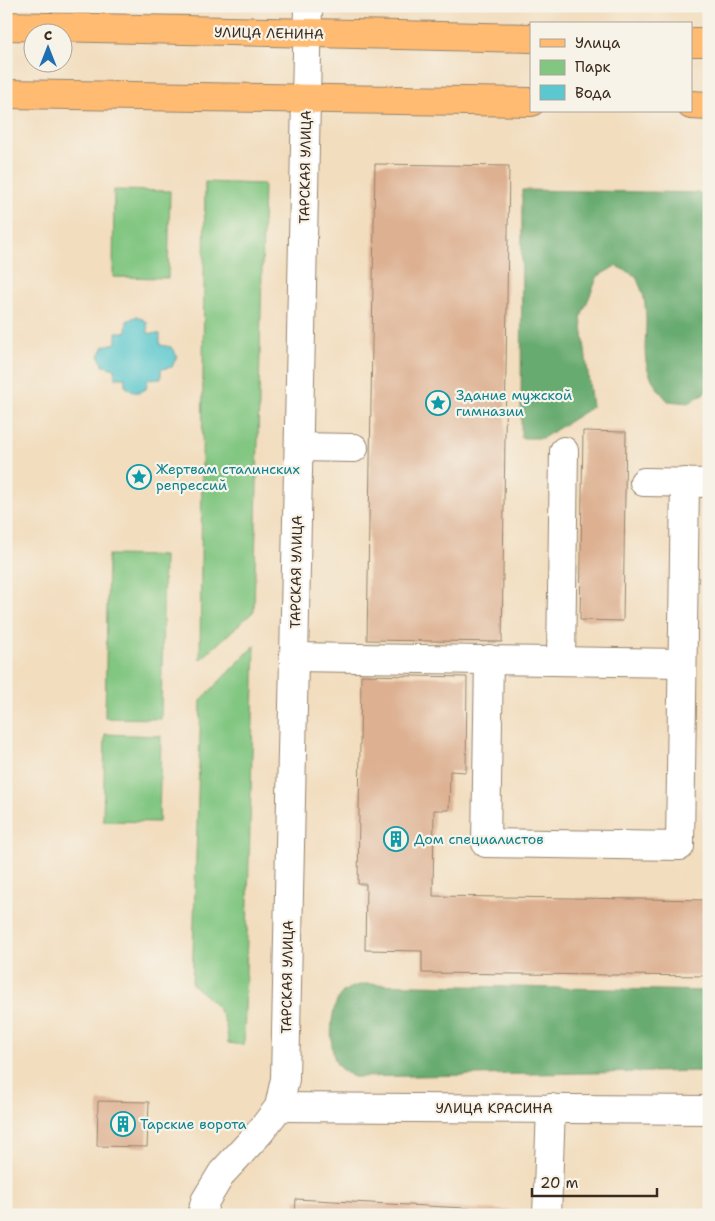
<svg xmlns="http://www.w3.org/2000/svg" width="715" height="1221" font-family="'Shantell Sans',sans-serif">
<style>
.green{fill:#81c681;stroke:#5e7850}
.forest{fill:#68ab6f;stroke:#526a46}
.water{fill:#5ac8ce;stroke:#4a7976}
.building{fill:#ddb091}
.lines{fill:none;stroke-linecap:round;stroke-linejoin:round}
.minor-casing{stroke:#96846e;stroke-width:30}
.major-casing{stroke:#96846e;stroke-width:30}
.minor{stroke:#fff;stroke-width:28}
.major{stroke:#febb71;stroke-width:28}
.labels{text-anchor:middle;stroke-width:4.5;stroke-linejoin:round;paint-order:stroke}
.street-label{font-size:14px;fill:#3b2a1e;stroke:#f7f3e8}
.culture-label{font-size:14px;fill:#0d838f;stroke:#f7f3e8;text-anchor:start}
</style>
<rect width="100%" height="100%" fill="#f7f3e8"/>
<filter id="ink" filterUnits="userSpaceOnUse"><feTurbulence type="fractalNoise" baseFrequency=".02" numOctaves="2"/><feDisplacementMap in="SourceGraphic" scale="10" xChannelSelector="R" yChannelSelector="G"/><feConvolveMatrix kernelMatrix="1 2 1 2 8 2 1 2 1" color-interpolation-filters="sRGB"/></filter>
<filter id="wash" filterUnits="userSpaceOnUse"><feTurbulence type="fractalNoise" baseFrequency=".0096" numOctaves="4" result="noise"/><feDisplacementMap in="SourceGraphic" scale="20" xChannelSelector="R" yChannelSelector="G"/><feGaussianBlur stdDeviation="1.12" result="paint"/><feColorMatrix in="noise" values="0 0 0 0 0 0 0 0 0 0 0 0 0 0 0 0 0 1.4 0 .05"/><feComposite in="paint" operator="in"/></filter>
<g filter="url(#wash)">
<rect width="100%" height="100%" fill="#f2ddbe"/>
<!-- green -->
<g class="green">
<polygon points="205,182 264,184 254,611 200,660"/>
<polygon points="114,190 170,191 168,278 113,277"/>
<polygon points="108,555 164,556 161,719 105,718"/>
<path d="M255 645 244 1045 228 1043C227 1012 214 1003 192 984L201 700Z"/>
<polygon points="105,734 161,736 159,822 103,821"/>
</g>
<!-- forest -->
<g class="forest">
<path d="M522 190 709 193 707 391 689 403 668 401C631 361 652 343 644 298 643 291 638 283 636 276L616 266 598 276 581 317 592 407 543 438H521Z"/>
<path d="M365 984 709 991V1071L354 1077C348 1074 343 1071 338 1066 328 1052 329 1004 343 992 349 987 357 986 365 984Z"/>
</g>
<!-- water -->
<polygon class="water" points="137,316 147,322 148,333 160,334 160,345 171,347 177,356 172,367 161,369 161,379 148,379 146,389 140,392 133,392 125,386 125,378 115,378 115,369 103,366 99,356 104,346 116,343 116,332 126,332 127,321"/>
<g id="blocks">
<!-- building -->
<g class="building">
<polygon points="375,164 509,166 502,642 367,640"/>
<polygon points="583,431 626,432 623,621 580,620"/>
<polygon points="361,675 467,677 466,772 450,771 449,810 434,810 433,896 709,900 709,976 422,973 422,951 365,950 366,884 358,884"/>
<polygon points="98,1101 149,1102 147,1147 97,1146"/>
<polygon points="296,1199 539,1212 538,1215 295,1215"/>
</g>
</g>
</g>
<g filter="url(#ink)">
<use href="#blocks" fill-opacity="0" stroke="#96846e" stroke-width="1"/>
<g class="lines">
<defs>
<g id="minor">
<polyline points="299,447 354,448"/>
<polyline points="644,482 709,483"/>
<polyline points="294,657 682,663"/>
<polyline points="489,659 486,843 680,846 685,482"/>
<polyline points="561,661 564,451"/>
<polyline points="279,1107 709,1110"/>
<polyline points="202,1215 205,1201 222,1173 260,1132 279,1107 285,1079 308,6"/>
<polyline points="547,1215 551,1108"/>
</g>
<g id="major">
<polyline points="6,26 531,38"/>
<polyline points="691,42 709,42"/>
<polyline points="6,94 531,102"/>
<polyline points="691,105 709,106"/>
</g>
</defs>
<!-- minor casing -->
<use href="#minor" class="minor-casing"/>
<!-- major casing -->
<use href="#major" class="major-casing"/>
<!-- minor -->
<use href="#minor" class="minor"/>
<!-- major -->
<use href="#major" class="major"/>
</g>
</g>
<!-- icons -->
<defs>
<symbol id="sight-ring" viewBox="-11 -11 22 22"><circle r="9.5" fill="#f7f3e8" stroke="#0f9aa8" stroke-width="1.5"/><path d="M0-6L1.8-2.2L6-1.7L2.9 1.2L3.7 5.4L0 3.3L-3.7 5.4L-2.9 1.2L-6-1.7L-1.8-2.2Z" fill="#0f9aa8"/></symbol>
<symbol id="building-ring" viewBox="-11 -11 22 22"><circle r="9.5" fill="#f7f3e8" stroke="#0f9aa8" stroke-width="1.5"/><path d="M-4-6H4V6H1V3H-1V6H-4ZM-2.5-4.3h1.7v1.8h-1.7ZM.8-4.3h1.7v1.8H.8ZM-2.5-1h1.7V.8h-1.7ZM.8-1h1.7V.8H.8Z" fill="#0f9aa8"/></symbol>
</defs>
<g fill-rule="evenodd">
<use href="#sight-ring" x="424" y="389" width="28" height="28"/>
<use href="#sight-ring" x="125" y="463" width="28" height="28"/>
<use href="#building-ring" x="382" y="825" width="28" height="28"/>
<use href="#building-ring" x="109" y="1110" width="28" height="28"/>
</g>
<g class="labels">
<!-- street labels -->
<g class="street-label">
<text transform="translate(269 33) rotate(1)" y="5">УЛИЦА ЛЕНИНА</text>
<text transform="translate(305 167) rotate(-89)" y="5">ТАРСКАЯ УЛИЦА</text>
<text transform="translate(296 572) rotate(-89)" y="5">ТАРСКАЯ УЛИЦА</text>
<text transform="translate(287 977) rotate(-89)" y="5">ТАРСКАЯ УЛИЦА</text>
<text x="494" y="1113">УЛИЦА КРАСИНА</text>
</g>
<!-- culture labels -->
<g class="culture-label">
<text x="456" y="400">Здание мужской<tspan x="456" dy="16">гимназии</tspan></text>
<text x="156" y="474">Жертвам сталинских<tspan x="156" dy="16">репрессий</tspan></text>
<text x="414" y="844">Дом специалистов</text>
<text x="140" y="1129">Тарские ворота</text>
</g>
</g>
<!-- margin -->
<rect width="715" height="1221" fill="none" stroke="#f7f3e8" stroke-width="25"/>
<!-- legend -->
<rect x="530" y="22" width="162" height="90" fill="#f7f3e8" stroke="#aca397"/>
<rect x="540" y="39" width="25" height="8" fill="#febb71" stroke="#aca397"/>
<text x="575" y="48" font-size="15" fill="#3b2a1e">Улица</text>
<rect x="540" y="60" width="25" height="15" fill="#81c681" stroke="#aca397"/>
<text x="575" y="72" font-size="15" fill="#3b2a1e">Парк</text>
<rect x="540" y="85" width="25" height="15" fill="#5ac8ce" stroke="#aca397"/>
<text x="575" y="98" font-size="15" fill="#3b2a1e">Вода</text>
<!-- north arrow -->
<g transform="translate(48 48)"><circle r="24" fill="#f7f3e8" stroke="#aca397"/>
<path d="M0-4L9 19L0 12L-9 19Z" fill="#1f6fb2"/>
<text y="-8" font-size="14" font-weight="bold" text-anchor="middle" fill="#3b2a1e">С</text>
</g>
<!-- scale -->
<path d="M532 1188v8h125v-8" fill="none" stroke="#3b2a1e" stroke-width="2.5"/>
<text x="540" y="1188" font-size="15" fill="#3b2a1e" stroke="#f7f3e8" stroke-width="4" paint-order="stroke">20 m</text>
</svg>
